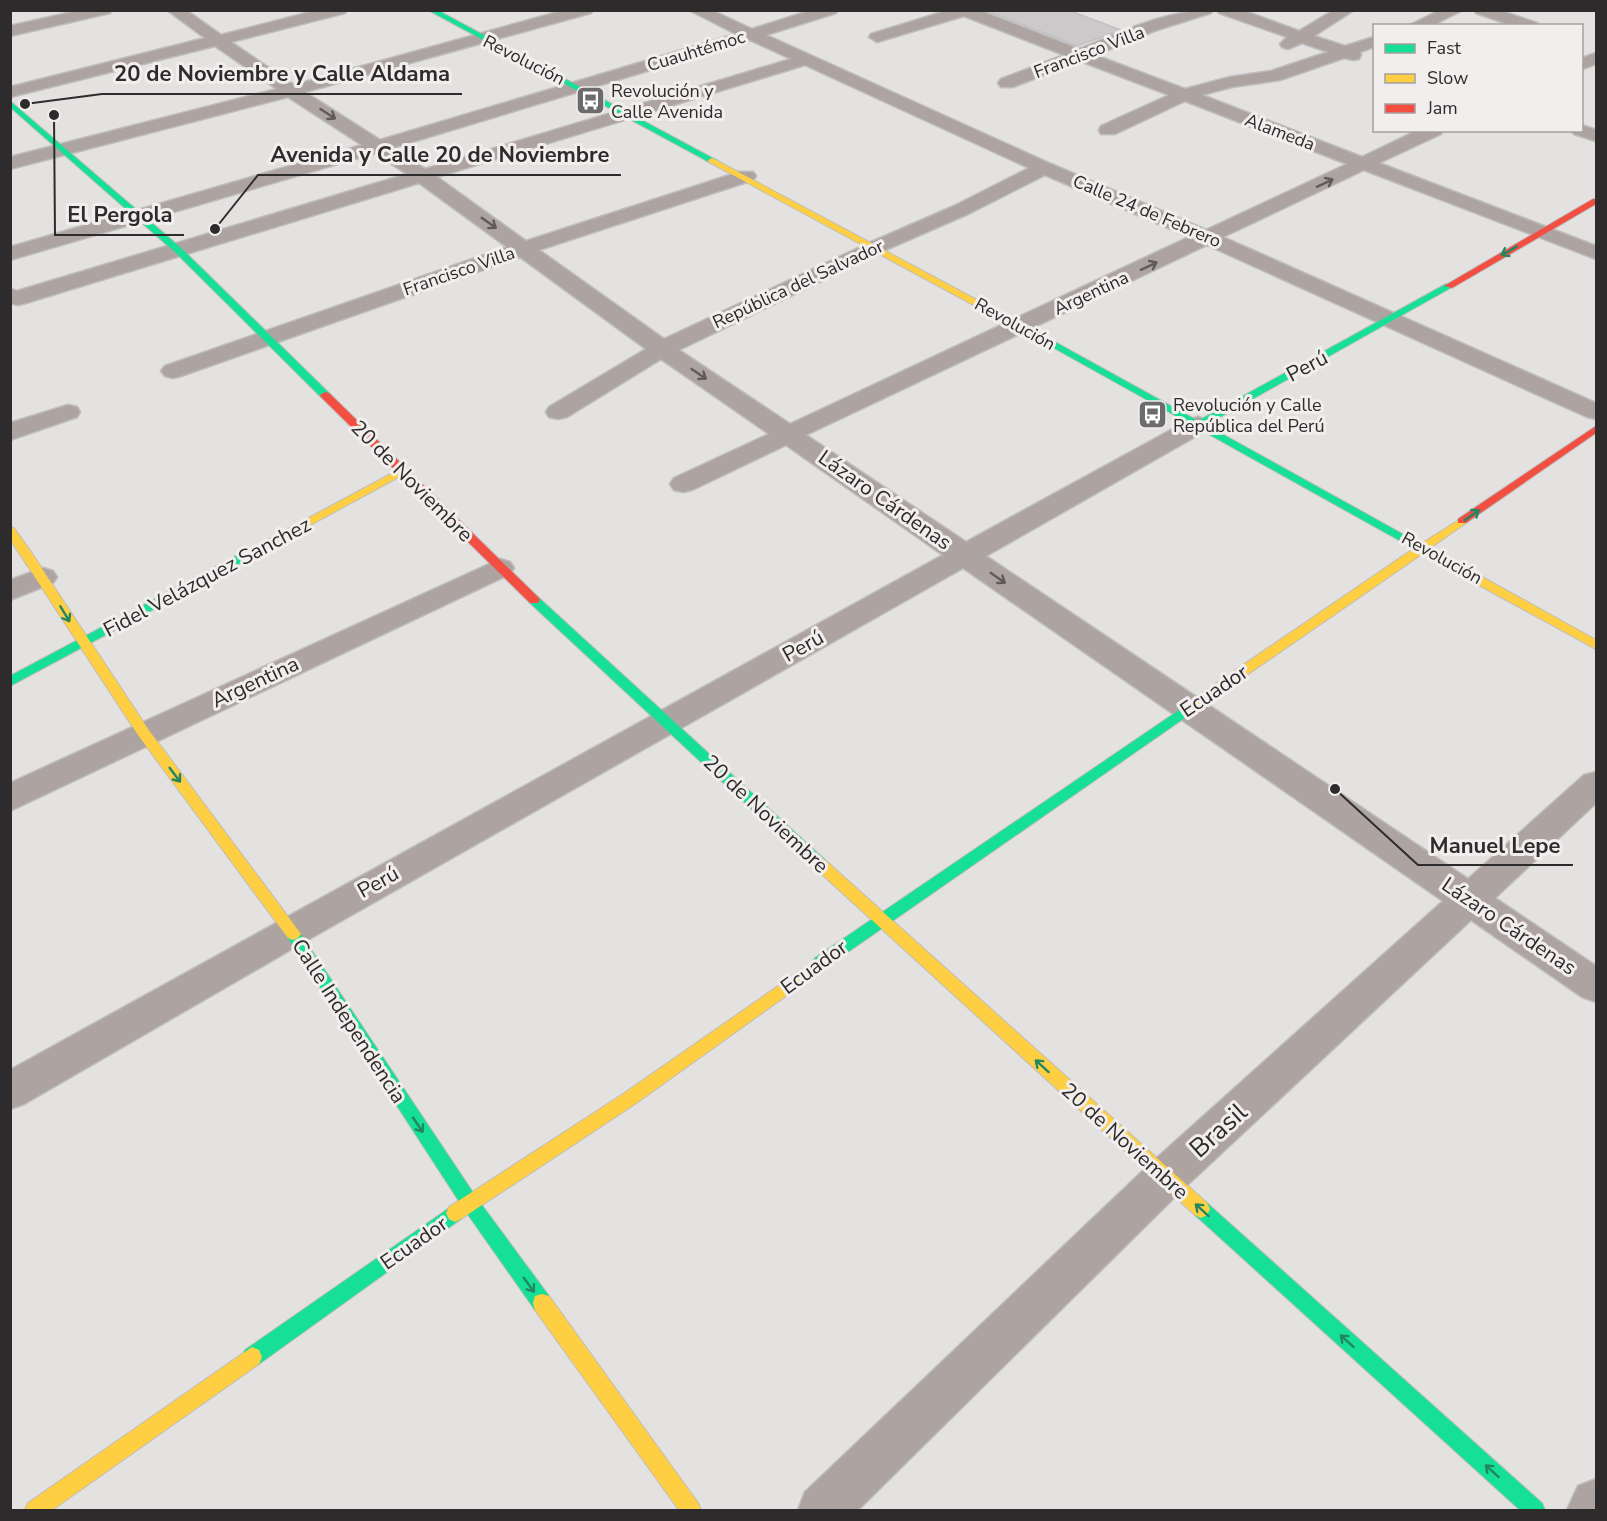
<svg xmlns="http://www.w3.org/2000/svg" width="1607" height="1521" font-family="'Nunito Sans',sans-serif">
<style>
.building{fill:#cbc9c9;stroke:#c2c1c1;stroke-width:1.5}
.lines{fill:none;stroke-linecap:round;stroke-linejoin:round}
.street-casing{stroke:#bfbdbd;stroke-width:3}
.fast-casing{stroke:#bfbdbd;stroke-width:2}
.slow-casing{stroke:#bfbdbd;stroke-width:2}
.jam-casing{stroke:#bfbdbd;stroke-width:2}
.street{fill:#ada4a2;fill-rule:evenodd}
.fast{fill:#16e098;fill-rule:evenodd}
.slow{fill:#ffcf43;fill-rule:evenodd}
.jam{fill:#f24e42;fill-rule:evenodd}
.oneway{stroke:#605b5b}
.oneway2{stroke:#228662}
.labels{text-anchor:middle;stroke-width:6;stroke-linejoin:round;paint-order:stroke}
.far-street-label{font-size:18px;fill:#2d2b2b;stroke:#f2eeed}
.far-poi-label{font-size:18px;fill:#2d2b2b;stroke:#f2eeed;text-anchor:start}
.street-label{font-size:21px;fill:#2d2b2b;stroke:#f2eeed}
.near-street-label{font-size:26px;fill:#2d2b2b;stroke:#f2eeed}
.leader{fill:none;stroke:#2d2b2b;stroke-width:2}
.callout-dot{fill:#2d2b2b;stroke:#f2eeed;stroke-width:2}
.callout-label{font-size:22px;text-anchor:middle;font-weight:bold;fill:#2d2b2b;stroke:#f2eeed;stroke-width:6;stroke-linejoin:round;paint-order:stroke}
</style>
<rect width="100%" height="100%" fill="#e4e2e1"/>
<!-- building -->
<polygon class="building" points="986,10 1068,10 1121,30 1077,46"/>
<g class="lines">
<defs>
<g id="street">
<polygon points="81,10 112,10 110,13 10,36 10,26"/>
<path d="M167 10H186L221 35 318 10H347L345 13 231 42 294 85 565 10H593L591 13 305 92 380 140 736 34 689 10H711L752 29 812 10H838L836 13 766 35 1051 164 1206 230 1347 164 1185 101 1115 134H1101L1099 130 1101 126 1169 95 1080 61 1013 87H1001L998 83 1001 79 1064 55 964 16 877 42 869 37 871 34 949 10H979L1079 49C1122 32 1166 10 1213 10L1211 13 1154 31 1095 55 1185 89 1230 77 1271 71 1328 52 1302 43 1288 49 1282 47 1280 44 1287 37 1219 13 1217 10H1242L1299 31 1334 10H1354L1314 36 1345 46 1374 37V47L1360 52 1361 55 1359 59 1353 60 1344 58 1280 80 1232 87 1202 95 1362 157 1418 130H1443L1441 134 1379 163 1596 246V259L1364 170 1223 237 1596 403V419L1587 417 1207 245 806 435 966 542 1189 420 1198 417 1207 420 1211 425 1207 430 986 556 1468 879 1584 775 1596 772V803L1495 898 1596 966V1002L1582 997 1471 920 1181 1191 858 1510H798L805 1492 1151 1163 1443 901 963 568 304 942 24 1104 10 1109V1070L943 555 786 445 692 490 683 492 674 490 670 484 674 478 769 434 661 359 567 417 558 419 549 417 546 412 549 407 646 349 520 257 181 376 173 378 165 376 161 371 165 366 507 247 419 183 26 303 18 305 10 303V289L17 291 407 174 375 153 10 260V247L362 145 288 97 10 169V157L277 89 215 46 10 97V87L205 38ZM750 40 791 59 425 169 392 148ZM805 65 1029 168 954 206 869 243 664 339 539 250 753 180 756 176 753 172H739L526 241 437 177ZM1045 175 1189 237 790 424 679 350 883 251 968 214Z"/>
<polygon points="1440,10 1463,10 1431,26 1408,26"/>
<polygon points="1474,10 1499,10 1537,23 1539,26 1513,26 1476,13"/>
<polygon points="1596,53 1596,64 1582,69 1582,58"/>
<polygon points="1582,125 1596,130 1596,141 1574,134 1572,130 1582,130"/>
<polygon points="68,405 77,407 80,412 77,417 10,440 10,423"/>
<polygon points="500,559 510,562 514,568 510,574 10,811 10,783"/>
<polygon points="43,568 53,571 57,577 53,583 10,600 10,580"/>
<polygon points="1596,1479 1596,1510 1567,1510 1578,1486"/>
</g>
<g id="fast">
<polygon points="428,10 437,10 716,160 709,162"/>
<polygon points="10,101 181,248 329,393 329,397 321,397 175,252 10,107"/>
<polygon points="1446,284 1454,286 1206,425 1408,537 1408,541 1404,543 1027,333 1035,331 1198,421"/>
<polygon points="251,548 255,549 257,552 255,555 10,686 10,676"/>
<polygon points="534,596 538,597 825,860 827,864 825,868 815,868 530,603 528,600"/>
<polygon points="1191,702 1197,707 1196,710 825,968 820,969 815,968 812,963 815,958"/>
<polygon points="293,928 298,930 476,1197 549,1296 551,1303 549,1310 542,1312 535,1310 464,1209 288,938 285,934 288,930"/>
<polygon points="1201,1200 1207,1203 1542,1503 1545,1510 1520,1510 1195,1215 1192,1209 1195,1203"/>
<polygon points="455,1204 461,1207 464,1213 461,1219 259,1364 252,1367 245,1364 242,1357 245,1350"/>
</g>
<g id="slow">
<polygon points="712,158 1035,331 1037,333 1029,335 709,162 708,160"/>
<polygon points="402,468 407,471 406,473 255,555 247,555 245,552"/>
<polygon points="1462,518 1466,519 1466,523 1430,548 1596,640 1596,649 1422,554 1196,710 1186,710 1185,707 1186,704 1413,549 1400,541 1400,537 1408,537 1421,544"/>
<polygon points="10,527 14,528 31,552 148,729 298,930 301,934 298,938 293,940 288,938 138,735 10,539"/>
<polygon points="820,858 825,860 1207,1203 1210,1209 1207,1215 1201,1218 1195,1215 815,868 813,864 815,860"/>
<polygon points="820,957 825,958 828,963 825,968 635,1104 461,1219 455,1222 449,1219 446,1213 449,1207 623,1094"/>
<polygon points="542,1294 549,1296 698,1503 701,1510 679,1510 535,1310 533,1303 535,1296"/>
<polygon points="252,1347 259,1350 262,1357 259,1364 52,1510 25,1510 28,1503"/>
</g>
<g id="jam">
<polygon points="1593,199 1596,199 1596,204 1452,288 1444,286"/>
<polygon points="325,392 329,393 538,597 540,600 538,603 530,603 321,397 320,395"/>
<polygon points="1596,426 1596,433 1466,523 1458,523 1458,519"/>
</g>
</defs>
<!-- street casing -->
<use href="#street" class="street-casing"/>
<!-- fast casing -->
<use href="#fast" class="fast-casing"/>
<!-- slow casing -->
<use href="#slow" class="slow-casing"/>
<!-- jam casing -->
<use href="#jam" class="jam-casing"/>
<!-- street -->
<use href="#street" class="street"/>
<!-- fast -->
<use href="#fast" class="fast"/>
<!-- slow -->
<use href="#slow" class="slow"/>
<!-- jam -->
<use href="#jam" class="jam"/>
</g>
<!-- one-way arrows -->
<defs><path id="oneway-shaft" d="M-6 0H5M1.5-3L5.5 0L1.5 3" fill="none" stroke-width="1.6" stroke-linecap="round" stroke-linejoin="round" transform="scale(1.5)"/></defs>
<g class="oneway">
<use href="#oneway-shaft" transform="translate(328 114) rotate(33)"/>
<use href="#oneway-shaft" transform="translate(1325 183) rotate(-25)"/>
<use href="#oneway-shaft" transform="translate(489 223) rotate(35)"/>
<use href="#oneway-shaft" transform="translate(1149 266) rotate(-25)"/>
<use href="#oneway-shaft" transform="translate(699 374) rotate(34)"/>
<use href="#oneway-shaft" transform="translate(998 578) rotate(35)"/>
</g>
<g class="oneway2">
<use href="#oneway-shaft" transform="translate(1509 251) rotate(150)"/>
<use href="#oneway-shaft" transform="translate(1472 515) rotate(-35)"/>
<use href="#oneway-shaft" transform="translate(65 614) rotate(59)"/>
<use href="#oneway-shaft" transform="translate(175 775) rotate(53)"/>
<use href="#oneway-shaft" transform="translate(1042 1066) rotate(-138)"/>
<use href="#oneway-shaft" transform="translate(418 1125) rotate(56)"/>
<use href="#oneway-shaft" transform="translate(1202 1210) rotate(-138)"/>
<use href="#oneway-shaft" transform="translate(529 1285) rotate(54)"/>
<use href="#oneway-shaft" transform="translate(1347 1341) rotate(-138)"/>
<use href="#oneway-shaft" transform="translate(1492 1471) rotate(-138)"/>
</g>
<!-- icons -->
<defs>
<symbol id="bus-square" viewBox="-11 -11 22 22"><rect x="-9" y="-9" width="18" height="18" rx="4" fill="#6d6b6b" stroke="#f2eeed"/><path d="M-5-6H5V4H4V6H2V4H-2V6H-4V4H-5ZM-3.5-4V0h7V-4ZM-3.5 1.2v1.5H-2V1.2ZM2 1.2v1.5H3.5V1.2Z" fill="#fff"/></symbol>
</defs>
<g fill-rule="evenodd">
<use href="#bus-square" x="574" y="84" width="33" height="33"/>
<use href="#bus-square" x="1136" y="398" width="33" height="33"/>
</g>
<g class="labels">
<!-- far-street labels -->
<g class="far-street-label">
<text transform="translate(696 51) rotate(-17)" y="6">Cuauhtémoc</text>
<text transform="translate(1089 52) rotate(-21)" y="6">Francisco Villa</text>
<text transform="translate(524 60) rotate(27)" y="6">Revolución</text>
<text transform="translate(1280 132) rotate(21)" y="6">Alameda</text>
<text transform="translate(1147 211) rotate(23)" y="6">Calle 24 de Febrero</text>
<text transform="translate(459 271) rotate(-19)" y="6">Francisco Villa</text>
<text transform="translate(798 284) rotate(-25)" y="6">República del Salvador</text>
<text transform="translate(1091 293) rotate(-25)" y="6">Argentina</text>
<text transform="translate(1015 324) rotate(29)" y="6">Revolución</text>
<text transform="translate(1442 558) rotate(29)" y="6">Revolución</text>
</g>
<!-- far-poi labels -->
<g class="far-poi-label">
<text x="611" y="97">Revolución y<tspan x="611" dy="21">Calle Avenida</tspan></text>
<text x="1173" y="411">Revolución y Calle<tspan x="1173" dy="21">República del Perú</tspan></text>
</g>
<!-- street labels -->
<g class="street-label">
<text transform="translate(1307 366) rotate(-28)" y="7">Perú</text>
<text transform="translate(412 481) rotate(45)" y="7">20 de Noviembre</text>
<text transform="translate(885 500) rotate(35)" y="7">Lázaro Cárdenas</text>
<text transform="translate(207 577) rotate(-28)" y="7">Fidel Velázquez Sanchez</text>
<text transform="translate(803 646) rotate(-29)" y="7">Perú</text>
<text transform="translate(255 682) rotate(-25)" y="7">Argentina</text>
<text transform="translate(1214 691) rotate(-34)" y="7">Ecuador</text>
<text transform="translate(766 814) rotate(43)" y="7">20 de Noviembre</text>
<text transform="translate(378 882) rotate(-29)" y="7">Perú</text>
<text transform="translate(1509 926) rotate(34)" y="7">Lázaro Cárdenas</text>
<text transform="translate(814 967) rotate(-36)" y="7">Ecuador</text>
<text transform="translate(349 1021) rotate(57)" y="7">Calle Independencia</text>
<text transform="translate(1125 1141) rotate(42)" y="7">20 de Noviembre</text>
<text transform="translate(414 1243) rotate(-35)" y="7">Ecuador</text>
</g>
<!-- near-street labels -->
<g class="near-street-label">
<text transform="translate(1218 1130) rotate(-42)" y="9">Brasil</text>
</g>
</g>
<!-- callouts -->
<path class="leader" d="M25 104L102 94H462M215 229L258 175H621M54 115L55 235H184M1335 789L1418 865H1573"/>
<g class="callout-dot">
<circle cx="25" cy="104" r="6"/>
<circle cx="215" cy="229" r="6"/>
<circle cx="54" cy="115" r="6"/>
<circle cx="1335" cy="789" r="6"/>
</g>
<g class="callout-label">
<text x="282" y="81">20 de Noviembre y Calle Aldama</text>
<text x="440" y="162">Avenida y Calle 20 de Noviembre</text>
<text x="120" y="222">El Pergola</text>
<text x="1495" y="853">Manuel Lepe</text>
</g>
<!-- border -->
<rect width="1607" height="1521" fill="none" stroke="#2d2b2b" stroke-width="24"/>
<!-- legend -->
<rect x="1373" y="24" width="210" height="108" fill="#f2eeed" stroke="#a3a09f" stroke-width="1.5"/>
<rect x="1385" y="44" width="30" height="9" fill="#16e098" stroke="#a3a09f" stroke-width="1.5"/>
<text x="1427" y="54" font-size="18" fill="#2d2b2b">Fast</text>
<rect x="1385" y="74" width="30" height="9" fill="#ffcf43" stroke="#a3a09f" stroke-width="1.5"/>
<text x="1427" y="84" font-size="18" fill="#2d2b2b">Slow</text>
<rect x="1385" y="104" width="30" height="9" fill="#f24e42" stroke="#a3a09f" stroke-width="1.5"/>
<text x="1427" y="114" font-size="18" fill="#2d2b2b">Jam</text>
</svg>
